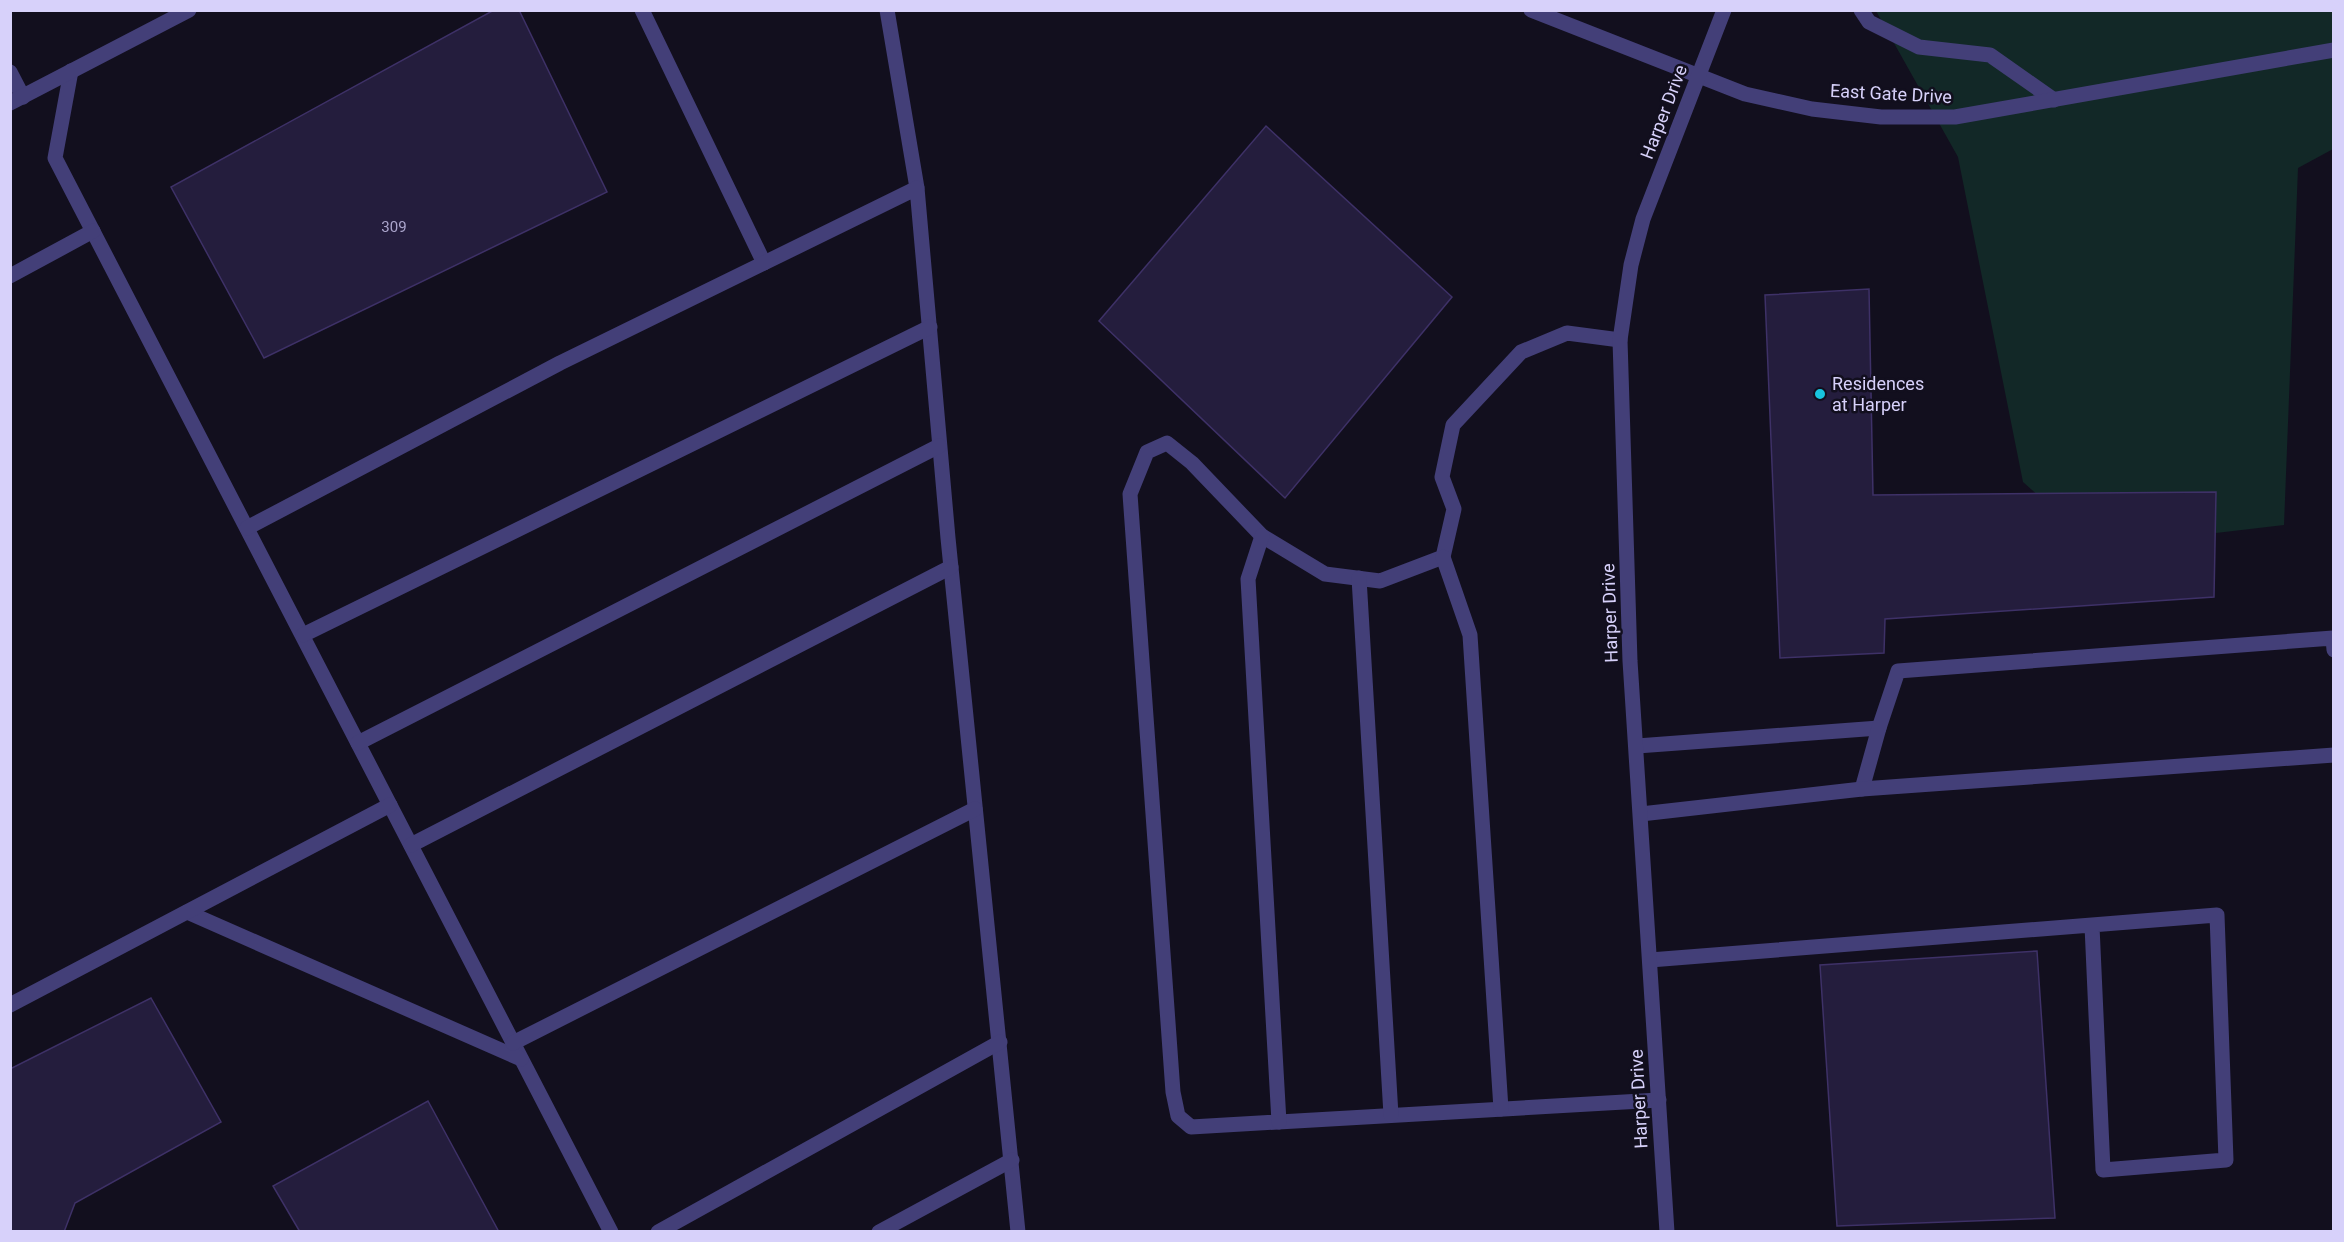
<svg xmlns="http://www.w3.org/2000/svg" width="2344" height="1242" font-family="Roboto,sans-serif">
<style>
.green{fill:#122827}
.building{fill:#241d3d;stroke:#3e3167;stroke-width:1.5}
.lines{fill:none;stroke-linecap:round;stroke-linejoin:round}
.service{stroke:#433f78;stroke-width:15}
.minor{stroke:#433f78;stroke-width:15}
.poi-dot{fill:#18c4de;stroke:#120f1e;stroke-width:2}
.labels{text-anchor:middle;stroke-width:5;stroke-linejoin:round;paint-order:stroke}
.number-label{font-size:15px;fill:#aaa4cb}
.street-label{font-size:18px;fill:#d7d1fa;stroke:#120f1e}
.poi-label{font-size:18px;fill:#d7d1fa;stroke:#120f1e;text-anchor:start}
</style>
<rect width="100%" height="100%" fill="#120f1e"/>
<!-- green -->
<polygon class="green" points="1876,11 2333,11 2333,149 2298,168 2284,525 2097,547 2023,482 1958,157"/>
<!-- building -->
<g class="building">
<polygon points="494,10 519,10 607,192 264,358 171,187"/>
<polygon points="1266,126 1452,297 1285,498 1099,321"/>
<polygon points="1869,289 1873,495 2216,492 2214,597 1885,619 1884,653 1780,658 1765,295"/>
<polygon points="2037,951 2055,1218 1837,1226 1820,965"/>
<polygon points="151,998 221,1122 75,1203 64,1232 10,1232 10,1069"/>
<polygon points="428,1101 499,1232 300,1232 273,1186"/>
</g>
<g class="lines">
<!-- service -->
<g class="service">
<polyline points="642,10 764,263"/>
<polyline points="887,10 917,188"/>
<polyline points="1861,10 1869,22 1919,47 1990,55 2054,100"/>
<polyline points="71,71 55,158 611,1232"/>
<polyline points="10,72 23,97"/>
<polyline points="10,276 93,231"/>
<polyline points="1620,340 1567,333 1521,352 1453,425 1442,477 1454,509 1443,557 1380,581 1325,574 1262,536 1192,463 1167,443 1147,452 1130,494 1173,1092 1178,1116 1191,1127 1659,1100"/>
<polyline points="247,528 560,363 917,188 948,538 1018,1232"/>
<polyline points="1262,536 1248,579 1279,1122"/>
<polyline points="1443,557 1470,635 1501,1109"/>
<polyline points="1359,578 1391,1115"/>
<polyline points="303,635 930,327"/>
<polyline points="358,743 939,446"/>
<polyline points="1637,746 1879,728"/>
<polyline points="1862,789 1879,728 1898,671 2333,638 2334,650"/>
<polyline points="1641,814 1862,789 2334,755"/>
<polyline points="411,845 951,567"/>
<polyline points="187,912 521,1059"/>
<polyline points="1650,960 2217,915 2226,1160 2103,1170 2092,926"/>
<polyline points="10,1005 390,805"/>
<polyline points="513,1043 975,809"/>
<polyline points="658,1232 1000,1042"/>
<polyline points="879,1232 1012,1160"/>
</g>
<!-- minor -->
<g class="minor">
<polyline points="1531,10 1745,94 1812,109 1881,117 1955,117 2334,50"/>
<polyline points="10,103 189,10"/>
<polyline points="1667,1232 1630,661 1620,340 1631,265 1643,219 1724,10"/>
</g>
</g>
<!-- markers -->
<circle class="poi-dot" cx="1820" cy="394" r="6"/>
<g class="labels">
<!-- number labels -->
<g class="number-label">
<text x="394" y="232">309</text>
</g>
<!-- street labels -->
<g class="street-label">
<text transform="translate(1891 94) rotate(3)" y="6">East Gate Drive</text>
<text transform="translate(1664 112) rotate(-69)" y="6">Harper Drive</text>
<text transform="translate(1610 613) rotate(-92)" y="6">Harper Drive</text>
<text transform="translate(1639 1099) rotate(-93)" y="6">Harper Drive</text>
</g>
<!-- poi labels -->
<g class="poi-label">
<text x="1832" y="390">Residences<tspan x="1832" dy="21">at Harper</tspan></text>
</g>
</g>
<!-- border -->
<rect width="2344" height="1242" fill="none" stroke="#d7d1fa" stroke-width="24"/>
</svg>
